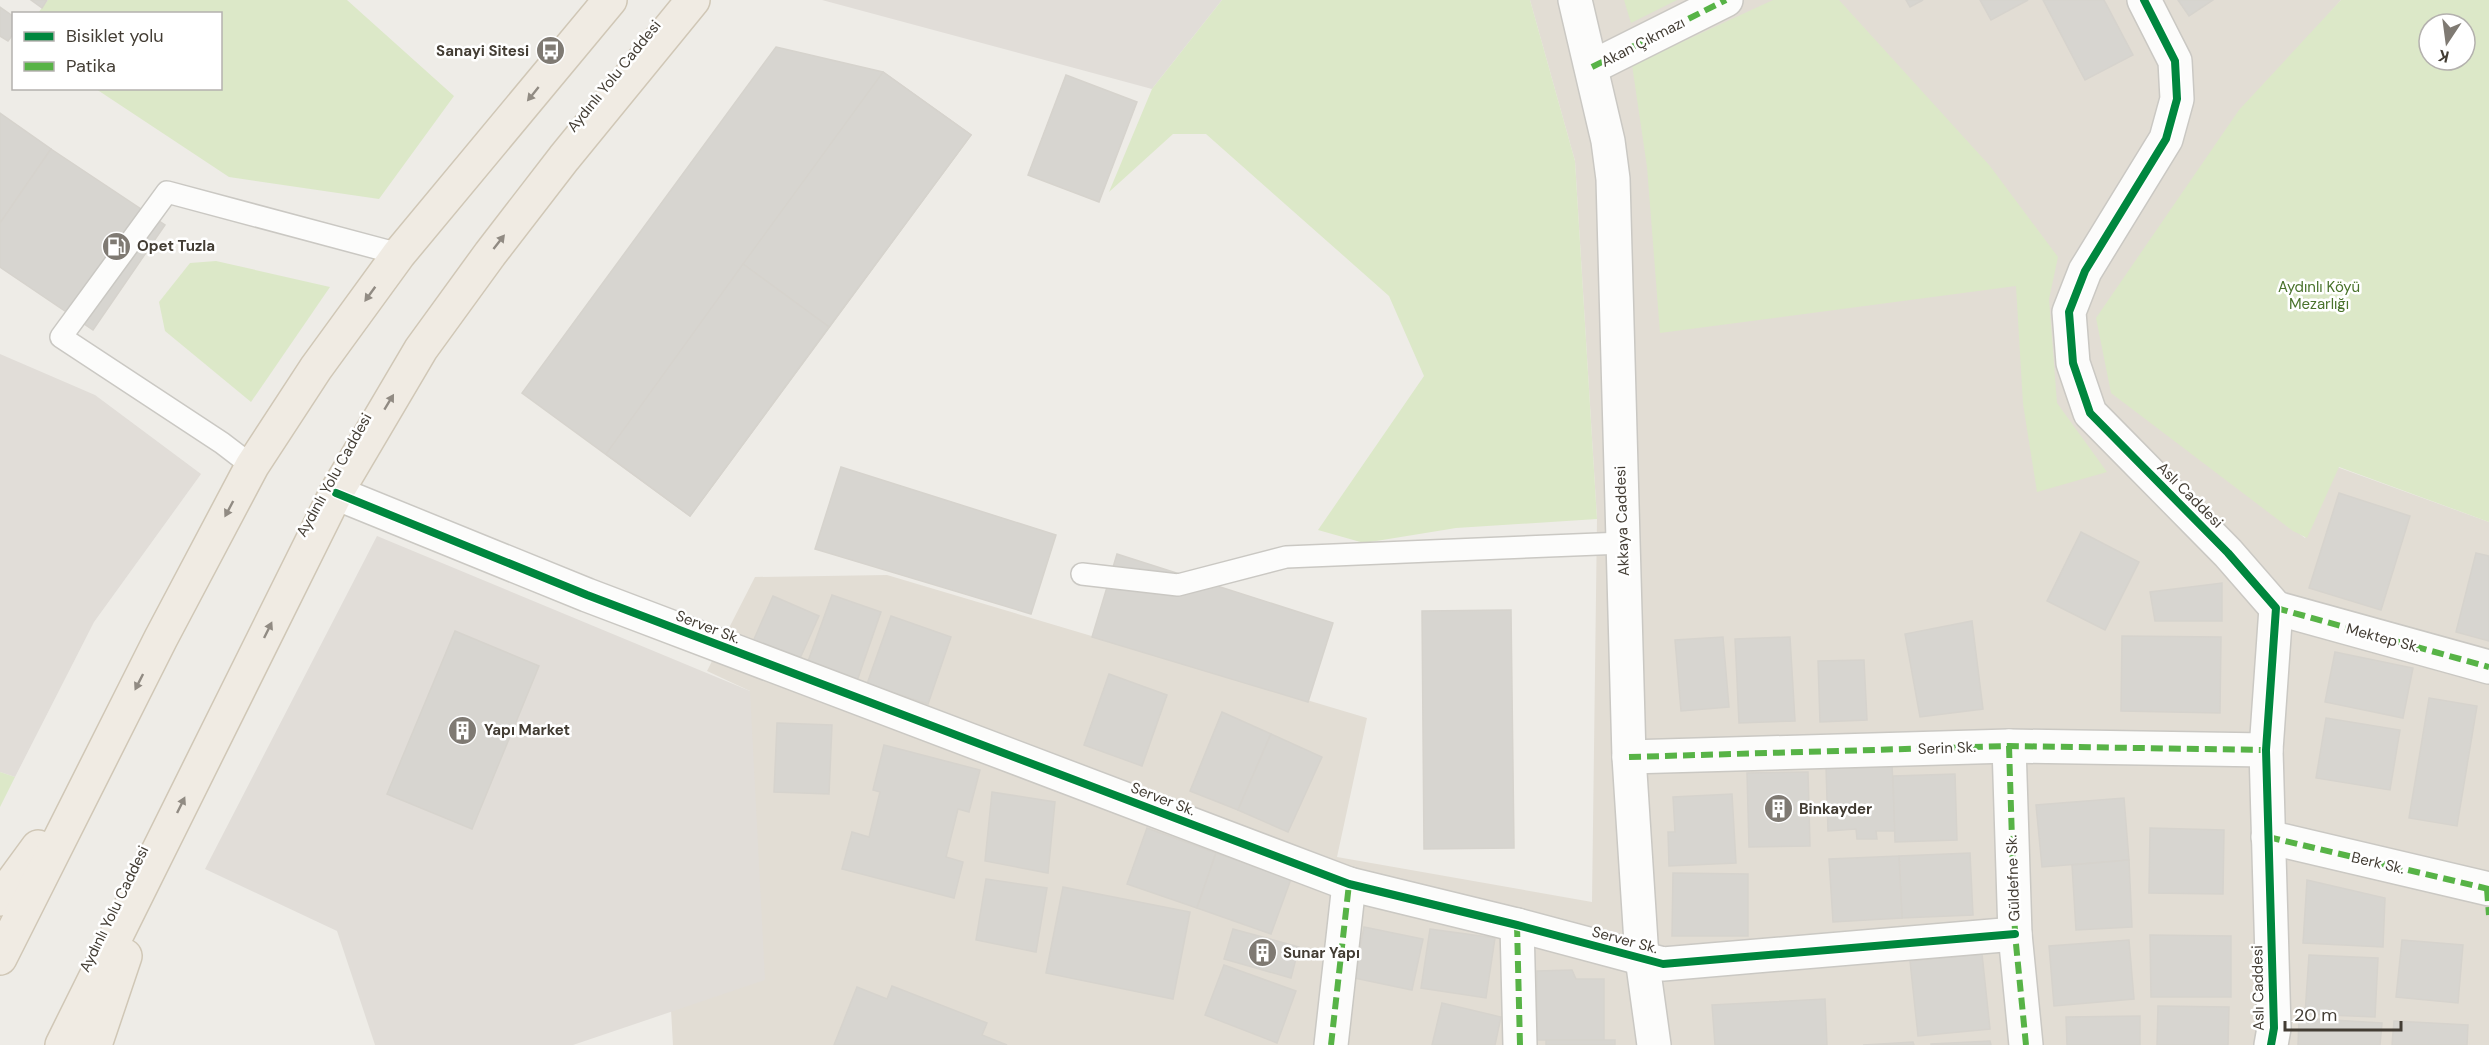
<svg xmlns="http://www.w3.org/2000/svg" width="2489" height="1045" font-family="'DM Sans',sans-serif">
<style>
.residential{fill:#e2ddd4}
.industrial{fill:#e1ddd8}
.green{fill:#dce8c8;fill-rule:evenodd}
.building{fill:#d7d5d0;stroke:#d6d3cd;stroke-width:1.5}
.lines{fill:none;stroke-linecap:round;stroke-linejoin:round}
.lane-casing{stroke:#cac8c3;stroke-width:24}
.street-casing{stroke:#cac8c3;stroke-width:36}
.primary-casing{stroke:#d0c7b6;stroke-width:36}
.lane{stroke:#fcfcfb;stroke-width:21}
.street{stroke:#fcfcfb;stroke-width:33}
.primary{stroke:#f0ebe3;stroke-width:33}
.quiet{stroke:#57b346;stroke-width:6;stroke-dasharray:12 6;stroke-linecap:butt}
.cycleway-casing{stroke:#fff;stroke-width:11}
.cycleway{stroke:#00873e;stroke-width:8}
.oneway{fill:#918b83}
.labels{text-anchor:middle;stroke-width:5;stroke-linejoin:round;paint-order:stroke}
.street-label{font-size:15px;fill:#433d34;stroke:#fff}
.poi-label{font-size:15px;font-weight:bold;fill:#433d34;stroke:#fff;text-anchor:start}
.park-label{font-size:15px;fill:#49722b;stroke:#fff}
</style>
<rect width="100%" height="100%" fill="#eeece7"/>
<!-- residential -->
<polygon class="residential" points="1530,0 2341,0 2243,111 2114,389 2305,538 2337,467 2489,522 2489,1045 673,1045 671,1010 750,691 707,671 755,577 887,575 1367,718 1337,857 1592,902 1597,519 1575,161"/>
<!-- industrial -->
<g class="industrial">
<polygon points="822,0 1222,0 1152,89"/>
<polygon points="0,354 95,395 201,474 94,622 15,777 0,772"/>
<polygon points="377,536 750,691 765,980 573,1045 375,1045 337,931 205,869"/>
</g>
<!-- green -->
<g class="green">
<polygon points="48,0 347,0 454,96 379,199 229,177 96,89 220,88 220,14 38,13"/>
<polygon points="1222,0 1530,0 1575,161 1597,519 1456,528 1364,543 1318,530 1424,376 1389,296 1206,134 1173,134 1109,192 1152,89"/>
<polygon points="1624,0 1677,0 1631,23"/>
<polygon points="1773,0 1839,0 1990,166 2058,257 2049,299 2057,403 2107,472 2037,492 2023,404 2016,286 1660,333 1647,167 1632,65"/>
<path d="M2341 0H2489V522L2339 467 2307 538 2293 531 2111 393 2096 318 2239 110ZM2429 24H2465V60H2429Z"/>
<polygon points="216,261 330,287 251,402 165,331 159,302 190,263"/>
<polygon points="0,772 15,777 0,807"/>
</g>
<!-- building -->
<g class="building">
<polygon points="31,0 47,0 42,8"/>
<polygon points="1906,0 1923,0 1910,7"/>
<polygon points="1980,0 2028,0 1991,20"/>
<polygon points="2043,0 2104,0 2133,55 2085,80"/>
<polygon points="2178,0 2213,0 2189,16"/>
<polygon points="0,7 14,17 14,33 8,41 0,36"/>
<polygon points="776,47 883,72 971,135 690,516 522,393"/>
<polygon points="883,72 971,135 829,327 743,264"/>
<polygon points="1066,75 1137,102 1099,202 1028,175"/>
<polygon points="0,113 51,149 0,223"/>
<polygon points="51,149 165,225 93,330 0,267 0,223"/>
<polygon points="743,264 829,327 690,516 606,454"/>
<polygon points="841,467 1056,535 1031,614 815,549"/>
<polygon points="2339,493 2410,516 2381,610 2309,588"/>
<polygon points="2081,532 2139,562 2105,630 2047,601"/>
<polygon points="2476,553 2489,556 2489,641 2456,632"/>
<polygon points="1117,554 1333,623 1308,702 1092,637"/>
<polygon points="2222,583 2222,621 2155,621 2150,592"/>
<polygon points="832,595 881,612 857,681 807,664"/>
<polygon points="773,596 819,616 797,665 751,646"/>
<polygon points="1511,610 1514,848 1424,849 1422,611"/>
<polygon points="891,616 951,637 928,704 867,684"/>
<polygon points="1972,621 1983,709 1920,717 1905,634"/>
<polygon points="455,631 539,666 472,829 387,794"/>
<polygon points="2122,636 2221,637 2220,713 2121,711"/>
<polygon points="1723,637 1729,707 1681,711 1675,640"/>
<polygon points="1790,637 1795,721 1739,723 1735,639"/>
<polygon points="2335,652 2413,668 2403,718 2325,702"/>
<polygon points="1864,660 1867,720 1820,722 1818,661"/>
<polygon points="1109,674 1167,695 1142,766 1084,745"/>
<polygon points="2429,698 2477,706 2457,826 2409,818"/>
<polygon points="1222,712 1271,734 1238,810 1190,791"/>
<polygon points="2326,718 2400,730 2390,790 2316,778"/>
<polygon points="777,723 832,725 829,794 774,792"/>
<polygon points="1271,734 1322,757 1288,832 1238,810"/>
<polygon points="884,745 980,770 969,812 958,809 946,857 963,862 954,898 842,869 852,832 869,837 880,792 873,790"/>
<polygon points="1892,764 1895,831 1876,831 1877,839 1857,839 1856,829 1828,831 1826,767"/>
<polygon points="1808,772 1810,846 1749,847 1747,773"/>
<polygon points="1955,774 1957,840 1895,842 1893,776"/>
<polygon points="992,792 1055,802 1048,873 985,861"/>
<polygon points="1732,794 1736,863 1669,866 1668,832 1675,832 1673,797"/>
<polygon points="2124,798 2129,860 2042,867 2036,805"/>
<polygon points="1147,828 1216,853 1197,908 1127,884"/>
<polygon points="2150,828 2224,830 2223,894 2149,893"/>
<polygon points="1216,853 1291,879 1271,934 1197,908"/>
<polygon points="1970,853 1973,915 1902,918 1899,856"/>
<polygon points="1899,856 1902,918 1833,922 1829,859"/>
<polygon points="2129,860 2132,927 2076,930 2072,865"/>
<polygon points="1673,873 1748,874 1748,936 1672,936"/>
<polygon points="986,879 1047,888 1036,952 976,940"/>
<polygon points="2307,880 2385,898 2383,947 2303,943"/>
<polygon points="1063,887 1190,912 1173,999 1046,973"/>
<polygon points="1364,927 1423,939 1412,990 1354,978"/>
<polygon points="1233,929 1299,947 1291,978 1224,959"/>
<polygon points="1430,929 1495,938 1486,998 1421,988"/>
<polygon points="2150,935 2231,936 2231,997 2151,997"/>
<polygon points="2129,940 2134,999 2054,1006 2049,946"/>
<polygon points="2402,940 2463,945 2458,1003 2396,997"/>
<polygon points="1982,954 1990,1029 1918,1036 1910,961"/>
<polygon points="2309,955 2378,958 2375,1017 2305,1014"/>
<polygon points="1224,965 1296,991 1277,1043 1205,1015"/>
<polygon points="1572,970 1576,979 1604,979 1604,1040 1537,1040 1537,971"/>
<polygon points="892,986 987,1023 982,1035 1007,1045 834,1045 857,987 887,999"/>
<polygon points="1825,999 1827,1045 1715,1045 1712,1005"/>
<polygon points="1442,1003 1501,1017 1495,1045 1432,1045"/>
<polygon points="2158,1006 2229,1007 2228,1045 2157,1045"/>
<polygon points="2140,1016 2140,1045 2067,1045 2066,1017"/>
<polygon points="2299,1018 2382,1023 2380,1045 2298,1045"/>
<polygon points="2394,1021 2468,1025 2467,1045 2392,1045"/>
<rect x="1546" y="1040" width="69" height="5"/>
<polygon points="1990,1041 1991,1045 1931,1045 1931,1044"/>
<polygon points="1913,1042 1914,1045 1863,1045"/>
</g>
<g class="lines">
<defs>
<g id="lane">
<polyline points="252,466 222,443 61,337 167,192 399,254"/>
<polyline points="1082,574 1178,585 1286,557 1623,543"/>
</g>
<g id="street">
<polyline points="1575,0 1608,141 1613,179 1629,757 1642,958 1654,1045"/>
<polyline points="2144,0 2175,61 2177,99 2166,139 2085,271 2069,312 2073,363 2090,413 2228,553 2276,608 2266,750 2274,1028 2271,1045"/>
<polyline points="1592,67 1726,0"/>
<polyline points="336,493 587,595 1349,884 1517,925 1663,964 2015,934"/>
<polyline points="2276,608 2489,667"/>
<polyline points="2009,746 2015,934 2026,1045"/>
<polyline points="1629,757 2009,746 2266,750"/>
<polyline points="2268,837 2489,889"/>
<polyline points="1517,925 1520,1045"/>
<polyline points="1331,1045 1349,884"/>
</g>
<g id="primary">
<polyline points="0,899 38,847"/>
<polyline points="0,958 161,638 252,466 316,368 399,254 610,0"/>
<polyline points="62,1045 336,493 421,349 490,254 564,158 693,0"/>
<polyline points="95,1045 125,956"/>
</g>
</defs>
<!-- lane casing -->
<use href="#lane" class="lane-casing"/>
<!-- street casing -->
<use href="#street" class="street-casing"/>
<!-- primary casing -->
<use href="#primary" class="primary-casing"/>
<!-- lane -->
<use href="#lane" class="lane"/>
<!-- street -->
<use href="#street" class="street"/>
<!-- primary -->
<use href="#primary" class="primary"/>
<!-- quiet -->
<g class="quiet">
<polyline points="1592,67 1726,0"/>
<polyline points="2276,608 2489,667"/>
<polyline points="2009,746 2015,934 2026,1045"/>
<polyline points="1629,757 2009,746 2266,750"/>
<polyline points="2268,837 2489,889"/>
<polyline points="2487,889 2489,915"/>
<polyline points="1517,925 1520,1045"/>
<polyline points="1331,1045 1349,884"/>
</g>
<defs>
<g id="cycleway">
<polyline points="2144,0 2175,61 2177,99 2166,139 2085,271 2069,312 2073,363 2090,413 2228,553 2276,608 2266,750 2274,1028 2271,1045"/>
<polyline points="336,493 587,595 1349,884 1517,925 1663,964 2015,934"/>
</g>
</defs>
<!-- cycleway casing -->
<use href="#cycleway" class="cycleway-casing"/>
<!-- cycleway -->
<use href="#cycleway" class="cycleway"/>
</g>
<!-- one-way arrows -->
<defs><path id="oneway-solid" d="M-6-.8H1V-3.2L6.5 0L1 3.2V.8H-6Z" transform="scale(1.5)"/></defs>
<g class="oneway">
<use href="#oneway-solid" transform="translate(533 94) rotate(129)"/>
<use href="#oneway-solid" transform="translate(499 242) rotate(-52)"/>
<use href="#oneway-solid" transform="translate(370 294) rotate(126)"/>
<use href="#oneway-solid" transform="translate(389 402) rotate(-59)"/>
<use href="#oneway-solid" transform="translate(229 509) rotate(118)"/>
<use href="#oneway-solid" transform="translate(268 630) rotate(-64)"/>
<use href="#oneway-solid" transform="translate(139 682) rotate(117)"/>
<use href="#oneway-solid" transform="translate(181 805) rotate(-64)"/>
</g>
<!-- icons -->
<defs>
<symbol id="bus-disc" viewBox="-11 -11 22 22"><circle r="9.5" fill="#7f7a73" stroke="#fff"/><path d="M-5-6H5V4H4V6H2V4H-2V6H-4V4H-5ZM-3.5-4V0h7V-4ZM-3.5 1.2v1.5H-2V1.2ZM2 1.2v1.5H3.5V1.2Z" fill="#fff"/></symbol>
<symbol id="fuel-disc" viewBox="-11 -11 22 22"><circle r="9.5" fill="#7f7a73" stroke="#fff"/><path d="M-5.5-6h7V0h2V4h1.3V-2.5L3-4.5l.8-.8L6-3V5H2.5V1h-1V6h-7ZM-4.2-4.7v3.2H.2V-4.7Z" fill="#fff"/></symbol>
<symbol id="building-disc" viewBox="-11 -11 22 22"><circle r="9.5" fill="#7f7a73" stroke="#fff"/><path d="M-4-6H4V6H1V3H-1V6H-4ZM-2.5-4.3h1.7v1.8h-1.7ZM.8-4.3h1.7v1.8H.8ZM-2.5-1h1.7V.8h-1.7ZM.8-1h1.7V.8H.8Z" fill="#fff"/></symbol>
</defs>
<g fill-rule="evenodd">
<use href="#bus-disc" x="534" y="34" width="33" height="33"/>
<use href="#fuel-disc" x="100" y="230" width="33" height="33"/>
<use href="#building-disc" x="446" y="714" width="33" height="33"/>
<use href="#building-disc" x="1762" y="792" width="33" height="33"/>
<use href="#building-disc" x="1246" y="936" width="33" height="33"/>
</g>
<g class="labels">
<!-- street labels -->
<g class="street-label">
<text transform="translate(1643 42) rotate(-27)" y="5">Akan Çıkmazı</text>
<text transform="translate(614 76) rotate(-51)" y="5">Aydınlı Yolu Caddesi</text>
<text transform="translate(334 475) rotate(-61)" y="5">Aydınlı Yolu Caddesi</text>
<text transform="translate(2190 495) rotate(45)" y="5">Aslı Caddesi</text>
<text transform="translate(1622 521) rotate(-92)" y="5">Akkaya Caddesi</text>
<text transform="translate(708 627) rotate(21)" y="5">Server Sk.</text>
<text transform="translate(2383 638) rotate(15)" y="5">Mektep Sk.</text>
<text transform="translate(1947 748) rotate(-2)" y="5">Serin Sk.</text>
<text transform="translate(1163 799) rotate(21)" y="5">Server Sk.</text>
<text transform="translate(2378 863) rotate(13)" y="5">Berk Sk.</text>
<text transform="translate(2013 878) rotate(-92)" y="5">Güldefne Sk.</text>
<text transform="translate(114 909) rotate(-64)" y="5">Aydınlı Yolu Caddesi</text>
<text transform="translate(1625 940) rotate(15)" y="5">Server Sk.</text>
<text transform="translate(2258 988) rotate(-91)" y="5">Aslı Caddesi</text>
</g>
<!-- poi labels -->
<g class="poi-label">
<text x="529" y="56" text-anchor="end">Sanayi Sitesi</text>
<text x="137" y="251">Opet Tuzla</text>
<text x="484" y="735">Yapı Market</text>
<text x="1799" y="814">Binkayder</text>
<text x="1283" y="958">Sunar Yapı</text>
</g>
<!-- park labels -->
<g class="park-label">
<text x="2319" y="292">Aydınlı Köyü<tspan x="2319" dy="17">Mezarlığı</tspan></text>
</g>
</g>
<!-- legend -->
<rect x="12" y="12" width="210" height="78" fill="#ffffff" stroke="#b4b1ae" stroke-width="1.5"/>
<rect x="24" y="32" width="30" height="9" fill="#00873e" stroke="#b4b1ae" stroke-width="1.5"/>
<text x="66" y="42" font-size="18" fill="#433d34">Bisiklet yolu</text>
<rect x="24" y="62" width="30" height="9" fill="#57b346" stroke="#b4b1ae" stroke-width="1.5"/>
<text x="66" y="72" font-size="18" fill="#433d34">Patika</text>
<!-- north arrow -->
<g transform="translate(2447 42) rotate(193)"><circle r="28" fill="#ffffff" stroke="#b4b1ae" stroke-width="1.5"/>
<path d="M0-4.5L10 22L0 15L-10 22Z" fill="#7f7a73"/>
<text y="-9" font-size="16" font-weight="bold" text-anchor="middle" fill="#433d34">K</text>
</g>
<!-- scale -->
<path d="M2285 1021v9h116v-9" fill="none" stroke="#433d34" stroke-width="3"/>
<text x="2294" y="1021" font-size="18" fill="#433d34" stroke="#ffffff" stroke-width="4.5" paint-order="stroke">20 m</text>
</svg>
